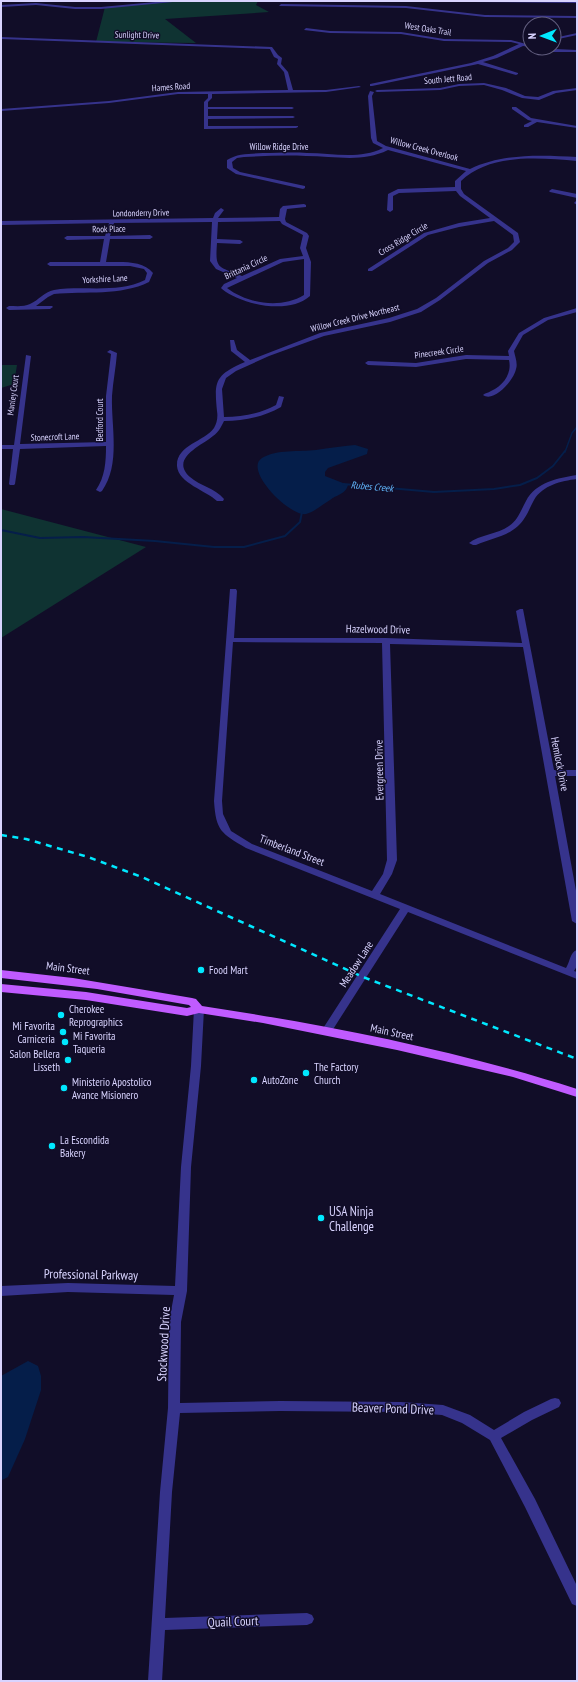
<svg xmlns="http://www.w3.org/2000/svg" width="578" height="1682" font-family="'PT Sans Narrow',sans-serif">
<style>
.green{fill:#0f3332}
.water{fill:#051e4a}
.lines{fill:none;stroke-linecap:round;stroke-linejoin:round}
.stream-far1{stroke:#051e4a;stroke-width:1.5}
.stream{stroke:#051e4a;stroke-width:2}
.minor{fill:#36338c;fill-rule:evenodd}
.major{fill:#c05bff;fill-rule:evenodd}
.rail{stroke:#00e8ff;stroke-width:2.5;stroke-dasharray:6 5.5;stroke-linecap:butt}
.poi-dot{fill:#00e8ff;stroke:#110d28;stroke-width:1.5}
.labels{text-anchor:middle;stroke-width:3;stroke-linejoin:round;paint-order:stroke}
.far-street-label{font-size:9px;fill:#d9d4ff;stroke:#110d28}
.far-water-label{font-size:10px;font-style:italic;fill:#62b8ff;stroke:#110d28}
.street-label{font-size:11px;fill:#d9d4ff;stroke:#110d28}
.poi-label{font-size:11px;fill:#d9d4ff;stroke:#110d28;text-anchor:start}
.near-poi-label{font-size:13px;fill:#d9d4ff;stroke:#110d28;text-anchor:start}
.near-street-label{font-size:13px;fill:#d9d4ff;stroke:#110d28}
</style>
<rect width="100%" height="100%" fill="#110d28"/>
<!-- green -->
<g class="green">
<polygon points="178,1 258,1 256,5 269,12 165,19 196,43 96,42 105,7"/>
<polygon points="1,365 17,365 14,384 1,388"/>
<polygon points="1,509 146,547 1,638"/>
</g>
<!-- water -->
<g class="water">
<path d="M355 445 368 449 367 454 328 468 325 472V476L348 485C346 494 336 495 330 500 323 504 314 512 306 514 290 517 243 470 262 458 277 449 299 452 316 450 329 448 342 446 355 445Z"/>
<polygon points="28,1361 38,1366 41,1376 41,1390 25,1439 8,1477 2,1480 1,1479 1,1376"/>
</g>
<g class="lines">
<!-- stream-far1 -->
<polyline class="stream-far1" points="565,452 572,433 577,427"/>
<!-- stream -->
<g class="stream">
<polyline points="343,484 434,492 494,489 520,485 537,478 553,466 565,451"/>
<polyline points="1,530 40,538 83,537 155,541 214,547 244,547 285,536 300,522 302,512"/>
</g>
<!-- minor -->
<g class="minor">
<polygon points="166,1 183,1 101,9 75,9 36,5 1,7 1,5 36,3 75,7 101,7"/>
<polygon points="470,1 577,1 577,3 472,2"/>
<polygon points="281,4 406,6 485,15 577,16 577,18 485,17 406,8 279,6"/>
<polygon points="306,28 330,31 401,32 444,39 511,40 530,45 530,47 523,46 497,58 483,62 518,73 518,74 516,75 478,64 372,86 370,86 370,84 471,63 493,56 519,44 511,42 444,41 401,34 330,33 304,30"/>
<polygon points="577,33 577,35 554,40 554,38"/>
<polygon points="1,37 272,47 278,55 282,58 281,64 288,72 293,90 326,90 359,86 361,87 326,92 212,94 212,98 208,102 208,107 292,107 294,108 292,109 208,109 208,116 293,116 295,117 293,118 208,119 208,126 298,126 298,127 296,128 204,129 204,102 208,98 208,94 178,94 109,103 1,111 1,109 109,101 178,92 288,90 284,72 277,64 278,59 274,57 270,49 1,39"/>
<polygon points="533,48 577,50 577,52 553,52"/>
<polygon points="484,83 506,88 525,96 538,97 553,91 577,88 577,90 556,93 539,100 522,98 502,90 484,85 459,86 440,90 377,92 375,91 377,90 440,88 459,84"/>
<path d="M370 91 374 92 372 96 377 141 386 146 470 169C503 153 542 155 577 157V161C539 158 490 153 461 181V189L464 194 518 233 520 242 512 250 488 263 440 300 421 312 390 322 324 336 269 356 236 371 226 378 222 389 224 417C242 417 259 414 276 405L279 396 284 397 281 407C263 417 244 421 224 421 221 427 219 432 213 436 203 445 169 458 190 477 200 486 215 488 224 499L223 501H217C207 491 178 483 177 466 176 445 204 442 214 428 217 423 218 417 217 411 214 381 215 375 245 362L231 351 230 340H234L237 350 250 360 320 333 389 318 417 309 436 298 484 261 508 248 514 242 513 235 494 221 459 227 428 235 372 271H368V269L424 233 459 223 490 218 460 196 456 191 399 193 393 196V210L390 212 387 210 388 194 398 189 455 187V181L466 171 388 150C362 163 335 156 306 156 285 155 265 156 244 157L237 158 232 162 233 168 240 172 305 186V188L303 189 236 174 227 168V160C238 153 250 154 263 153 278 153 292 152 307 153 332 153 359 160 383 148L373 143 371 138 368 96Z"/>
<polygon points="512,107 516,107 531,118 577,126 577,128 537,122 528,127 524,127 524,125 532,121 528,120 512,109"/>
<polygon points="552,189 577,194 577,198 550,192 549,191"/>
<polygon points="577,200 577,205 574,203"/>
<path d="M304 204 306 205V207L287 209 285 219 286 222 307 233 309 236 306 248 311 262 310 296C289 315 242 305 222 289L221 288 224 284 237 278 216 269 210 261 212 222 114 223 110 236 150 235 153 237 150 239H110L106 262C122 262 143 260 153 273L149 282C121 296 85 291 54 294L48 297 36 306H52L53 307 50 309 9 310 6 308 9 306C16 306 24 307 30 304 39 300 44 292 54 290 83 285 117 294 145 280L147 273 144 269 130 266H50L47 264 50 262H100L104 239 67 240 64 238 67 236H105L109 223 1 225V221L213 218 215 213 221 208 224 210 218 218 279 217 280 209 283 206ZM280 221 282 224 303 235 300 248 303 256 280 259 242 276C218 266 215 270 217 243L240 244 243 242 240 240 217 239 218 222ZM304 259V295C281 309 248 304 227 288L283 262Z"/>
<path d="M577 308V312L548 320 523 335 514 351C515 356 518 364 516 369 514 380 494 403 483 395 485 393 488 393 491 391 504 385 512 373 509 360L466 359 416 367 368 365 365 363 368 361 416 363 466 355 509 356 508 351 519 333 544 318Z"/>
<path d="M110 350 117 353C116 367 113 381 112 396 111 427 121 464 102 491L100 492 96 490C105 477 106 462 106 446L20 449 15 484 14 485H10L9 484 13 449H1V445H14L26 355 31 356 20 444 106 442V396L111 354 107 352Z"/>
<path d="M577 475V479C561 481 543 485 534 500 529 509 526 519 518 526 506 537 490 539 476 545H473L469 543C479 535 498 534 509 526 518 520 521 510 526 501 536 482 558 478 577 475Z"/>
<path d="M230 589H236L237 591 234 638H386L522 643 516 611 520 609H523L554 770H577V776H555L577 896V924L572 921 523 647 390 644 397 860 392 874 380 894 566 968C570 962 570 952 577 950V966L574 971 577 972V979L408 912 330 1034H322L321 1032 322 1030 400 909 246 848C221 833 216 831 214 801ZM233 642 382 643 387 860 383 874 372 891 252 844 231 831 223 814 222 801Z"/>
<polygon points="199,1006 203,1007 204,1009 201,1066 191,1167 187,1291 181,1322 180,1403 280,1401 401,1402 443,1405 470,1415 494,1430 524,1412 551,1399 555,1398 559,1399 561,1403 559,1407 532,1420 501,1438 535,1499 577,1586 577,1606 572,1604 525,1507 490,1440 462,1423 442,1415 401,1412 280,1411 180,1413 172,1492 165,1618 307,1613 312,1615 314,1619 312,1623 307,1625 165,1630 162,1681 148,1681 160,1492 168,1408 169,1322 174,1295 68,1292 1,1296 1,1286 68,1283 175,1286 181,1167 191,1066 194,1009 195,1007"/>
</g>
<!-- major -->
<path class="major" d="M1 970 73 978 145 990 192 998 196 999 202 1006C328 1025 455 1050 577 1089V1097L513 1077 397 1050 263 1023 199 1013 187 1016 86 1000 1 992V984L86 992 187 1008 191 1007 189 1005 97 989 1 978Z"/>
<!-- rail -->
<polyline class="rail" points="1,835 26,839 88,857 142,877 363,977 577,1059"/>
</g>
<!-- markers -->
<g class="poi-dot">
<circle cx="201" cy="970" r="4"/>
<circle cx="61" cy="1015" r="4"/>
<circle cx="63" cy="1032" r="4"/>
<circle cx="65" cy="1042" r="4"/>
<circle cx="68" cy="1060" r="4"/>
<circle cx="306" cy="1073" r="4"/>
<circle cx="254" cy="1080" r="4"/>
<circle cx="64" cy="1088" r="4"/>
<circle cx="52" cy="1146" r="4"/>
<circle cx="321" cy="1218" r="4"/>
</g>
<g class="labels">
<!-- far-street labels -->
<g class="far-street-label">
<text transform="translate(428 29) rotate(9)" y="3">West Oaks Trail</text>
<text transform="translate(137 35) rotate(1)" y="3">Sunlight Drive</text>
<text transform="translate(448 79) rotate(-5)" y="3">South Jett Road</text>
<text transform="translate(171 87) rotate(-4)" y="3">Hames Road</text>
<text x="279" y="150">Willow Ridge Drive</text>
<text transform="translate(424 149) rotate(15)" y="3">Willow Creek Overlook</text>
<text transform="translate(141 213) rotate(-1)" y="3">Londonderry Drive</text>
<text transform="translate(109 229) rotate(-1)" y="3">Rook Place</text>
<text transform="translate(403 239) rotate(-31)" y="3">Cross Ridge Circle</text>
<text transform="translate(246 267) rotate(-25)" y="3">Brittania Circle</text>
<text transform="translate(105 279) rotate(-3)" y="3">Yorkshire Lane</text>
<text transform="translate(355 318) rotate(-14)" y="3">Willow Creek Drive Northeast</text>
<text transform="translate(439 352) rotate(-8)" y="3">Pinecreek Circle</text>
<text transform="translate(13 395) rotate(-82)" y="3">Manley Court</text>
<text transform="translate(100 420) rotate(-90)" y="3">Bedford Court</text>
<text transform="translate(55 437) rotate(-2)" y="3">Stonecroft Lane</text>
</g>
<!-- far-water labels -->
<g class="far-water-label">
<text transform="translate(372 486) rotate(5)" y="4">Rubes Creek</text>
</g>
<!-- street labels -->
<g class="street-label">
<text transform="translate(378 629) rotate(1)" y="4">Hazelwood Drive</text>
<text transform="translate(560 764) rotate(79)" y="4">Hemlock Drive</text>
<text transform="translate(379 770) rotate(-91)" y="4">Evergreen Drive</text>
<text transform="translate(292 850) rotate(21)" y="4">Timberland Street</text>
<text transform="translate(356 964) rotate(-57)" y="4">Meadow Lane</text>
<text transform="translate(68 968) rotate(7)" y="4">Main Street</text>
<text transform="translate(392 1032) rotate(12)" y="4">Main Street</text>
</g>
<!-- poi labels -->
<g class="poi-label">
<text x="209" y="974">Food Mart</text>
<text x="69" y="1013">Cherokee<tspan x="69" dy="13">Reprographics</tspan></text>
<text x="55" y="1030" text-anchor="end">Mi Favorita<tspan x="55" dy="13">Carniceria</tspan></text>
<text x="73" y="1040">Mi Favorita<tspan x="73" dy="13">Taqueria</tspan></text>
<text x="60" y="1058" text-anchor="end">Salon Bellera<tspan x="60" dy="13">Lisseth</tspan></text>
<text x="314" y="1071">The Factory<tspan x="314" dy="13">Church</tspan></text>
<text x="262" y="1084">AutoZone</text>
<text x="72" y="1086">Ministerio Apostolico<tspan x="72" dy="13">Avance Misionero</tspan></text>
<text x="60" y="1144">La Escondida<tspan x="60" dy="13">Bakery</tspan></text>
</g>
<!-- near-poi labels -->
<g class="near-poi-label">
<text x="329" y="1216">USA Ninja<tspan x="329" dy="15">Challenge</tspan></text>
</g>
<!-- near-street labels -->
<g class="near-street-label">
<text transform="translate(91 1274) rotate(1)" y="5">Professional Parkway</text>
<text transform="translate(163 1344) rotate(-87)" y="5">Stockwood Drive</text>
<text transform="translate(393 1408) rotate(2)" y="5">Beaver Pond Drive</text>
<text transform="translate(233 1621) rotate(-2)" y="5">Quail Court</text>
</g>
</g>
<!-- border -->
<rect width="578" height="1682" fill="none" stroke="#d9d4ff" stroke-width="4"/>
<!-- north arrow -->
<g transform="translate(542 36) rotate(269)"><circle r="19" fill="#110d28" stroke="#615d7e"/>
<path d="M0-3L7 15L0 10L-7 15Z" fill="#00e8ff"/>
<text y="-6" font-size="11" font-weight="bold" text-anchor="middle" fill="#d9d4ff">N</text>
</g>
</svg>
